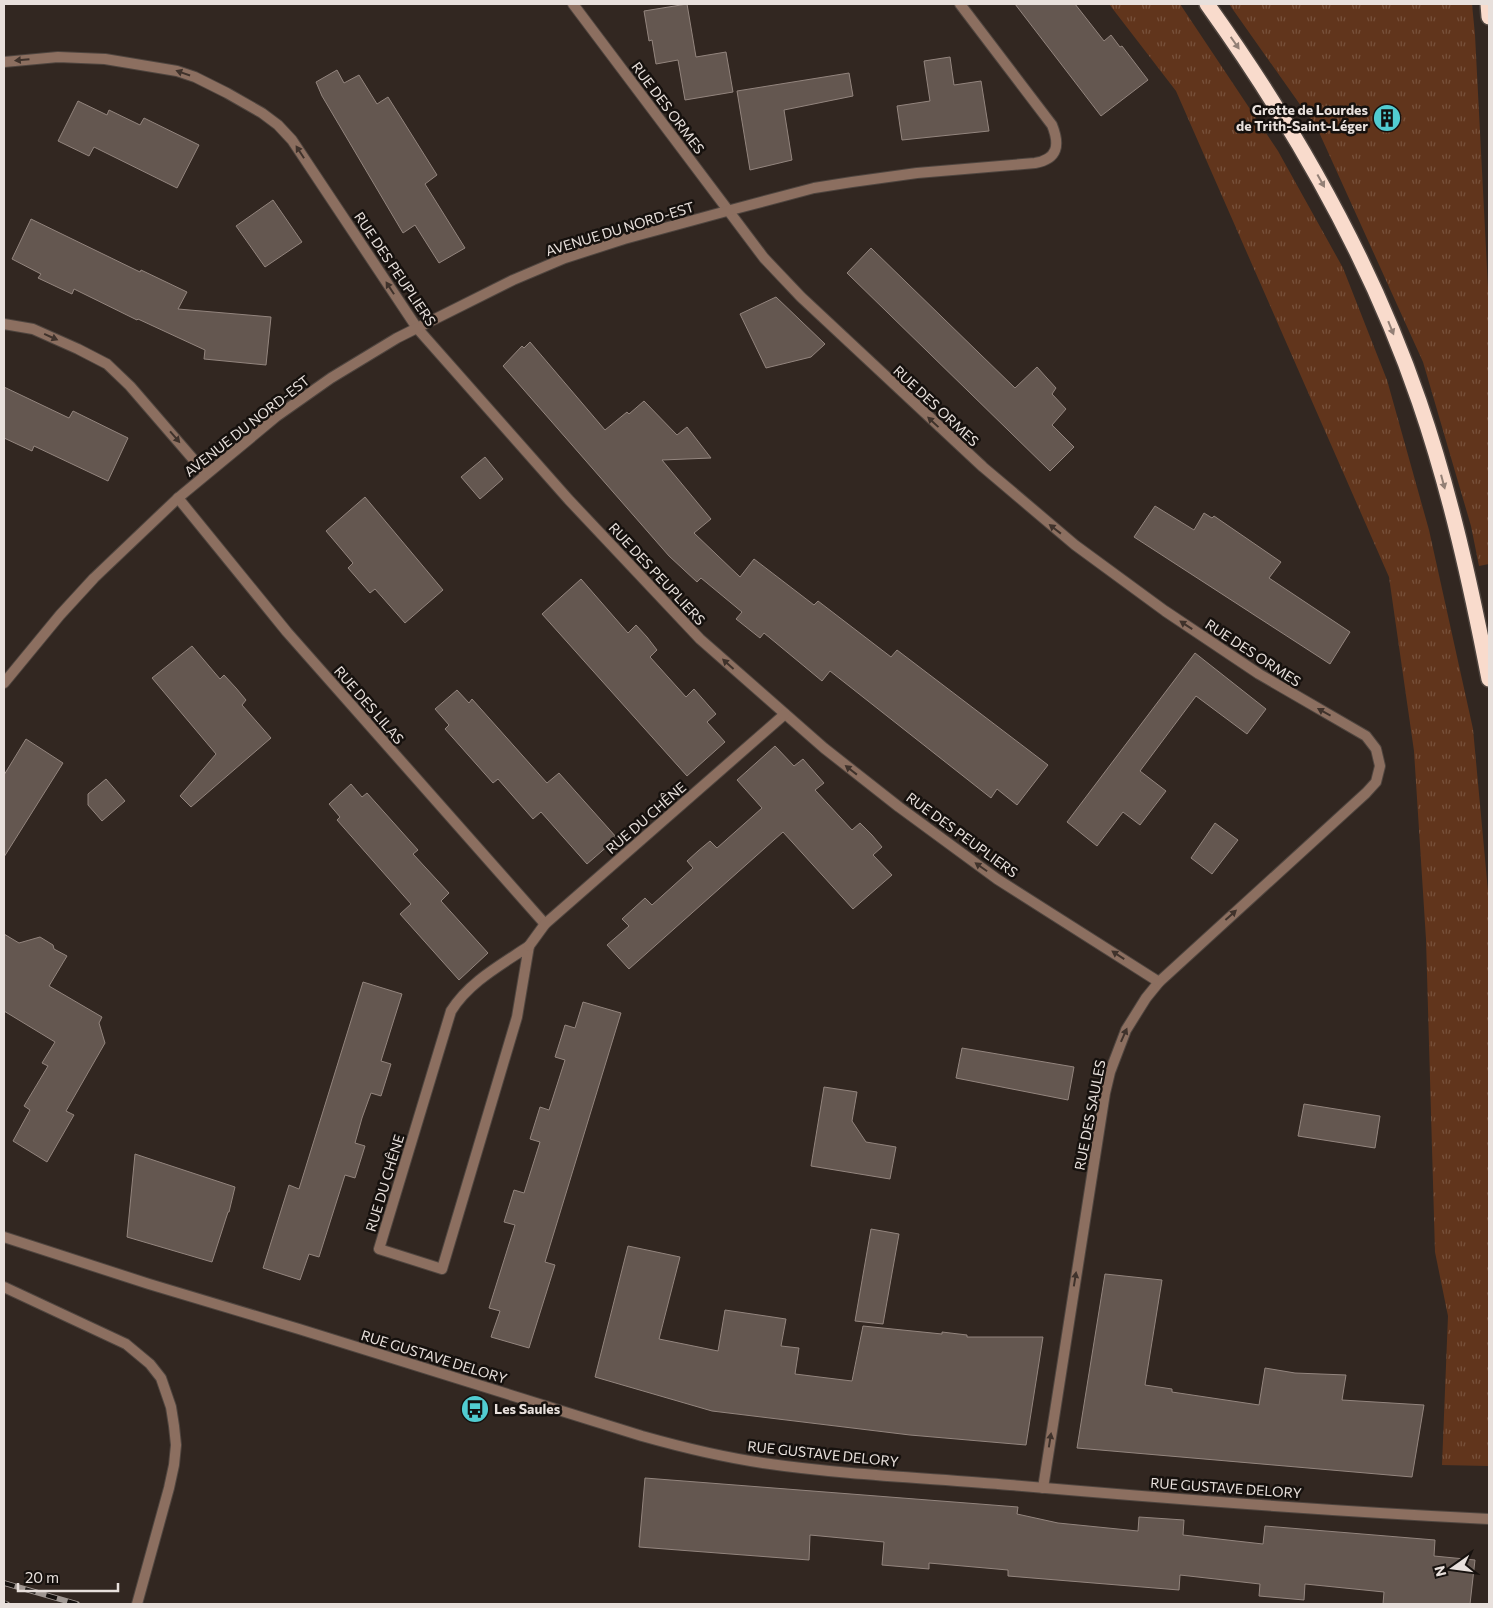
<svg xmlns="http://www.w3.org/2000/svg" width="1493" height="1608" font-family="Commissioner,sans-serif">
<style>
.grass{fill:url(#grass-tufts)}
.building{fill:#645750;stroke:#93857e}
.lines{fill:none;stroke-linecap:round;stroke-linejoin:round}
.service-casing{stroke:#4f453f;stroke-width:12}
.minor-casing{stroke:#4f453f;stroke-width:12}
.tertiary-casing{stroke:#4f453f;stroke-width:12}
.motorway-casing{stroke:#4f453f;stroke-width:18}
.service{stroke:#8c6f60;stroke-width:10}
.minor{stroke:#8c6f60;stroke-width:10}
.tertiary{stroke:#8c6f60;stroke-width:10}
.motorway{stroke:#f9dbcc;stroke-width:15}
.rail-casing{stroke:#a09792;stroke-width:5.5}
.rail{stroke:#16110e;stroke-width:4;stroke-dasharray:11;stroke-linecap:butt}
.oneway{fill:#938076}
.oneway2{fill:#3f322b}
.labels{text-anchor:middle;stroke-width:5;stroke-linejoin:round;paint-order:stroke}
.street-label{font-size:14px;fill:#e8e0dc;stroke:#16110e}
.poi-label{font-size:14px;font-weight:bold;fill:#e8e0dc;stroke:#16110e;text-anchor:end}
</style>
<defs>
<pattern id="grass-tufts" width="24" height="20" patternUnits="userSpaceOnUse" patternTransform="scale(1.25)"><rect width="24" height="20" fill="#61351c"/><path d="M3 7l-1-3M5 7V3M7 7l1-3M15 17l-1-3M17 17v-4M19 17l1-3" fill="none" stroke="#78523c"/></pattern>
</defs>
<rect width="100%" height="100%" fill="#322721"/>
<!-- grass -->
<g class="grass">
<polygon points="1109,4 1180,4 1278,151 1343,268 1387,380 1429,530 1473,729 1488,891 1489,1466 1442,1465 1448,1316 1435,1252 1426,939 1414,751 1389,577 1176,91"/>
<polygon points="1229,4 1472,4 1475,35 1489,307 1489,564 1479,566 1471,526 1423,362 1318,130"/>
</g>
<!-- building -->
<g class="building">
<polygon points="687,4 696,57 726,52 733,92 685,100 678,60 656,64 652,40 649,41 644,11"/>
<polygon points="1015,4 1075,4 1104,41 1111,35 1120,47 1122,46 1148,80 1101,116"/>
<polygon points="950,57 954,85 981,81 989,131 902,140 897,106 930,101 924,61"/>
<polygon points="337,70 344,83 359,75 377,104 388,97 437,175 425,184 465,248 439,263 415,225 403,233 322,96 316,82"/>
<polygon points="849,73 853,96 784,110 792,160 750,170 737,91"/>
<polygon points="78,101 107,115 109,110 140,125 144,118 199,145 177,188 94,147 89,156 58,141"/>
<polygon points="273,200 302,242 265,267 236,226"/>
<polygon points="31,219 140,272 141,270 187,292 178,309 271,317 266,365 204,359 205,350 138,319 137,320 74,289 72,294 38,278 41,274 12,259"/>
<polygon points="871,248 1015,388 1037,367 1056,388 1052,394 1066,409 1052,425 1074,447 1050,471 847,273"/>
<polygon points="776,297 825,344 811,357 766,368 740,314"/>
<polygon points="530,342 605,430 627,412 629,414 644,401 677,435 687,427 711,458 662,460 711,519 694,533 740,577 754,559 814,605 818,601 891,657 897,650 1048,765 1017,805 997,789 991,798 830,671 822,681 764,633 760,638 736,619 742,612 701,578 697,582 669,556 503,366 522,346 524,348"/>
<polygon points="4,387 69,418 73,411 128,438 108,481 34,446 32,451 4,438"/>
<polygon points="485,457 503,479 480,499 461,477"/>
<polygon points="365,497 443,590 405,623 375,589 370,593 348,568 353,563 326,531"/>
<polygon points="1155,506 1194,530 1204,513 1212,518 1214,516 1281,562 1269,578 1350,632 1330,664 1134,537"/>
<polygon points="581,579 628,633 636,625 647,637 657,650 650,657 686,697 694,689 716,714 707,722 725,742 687,776 542,614"/>
<polygon points="192,646 220,679 224,675 236,688 246,700 242,705 271,738 191,807 180,796 216,754 152,678"/>
<polygon points="1195,653 1266,709 1247,734 1196,696 1140,771 1166,791 1140,825 1123,812 1097,846 1067,822"/>
<polygon points="457,690 469,703 472,699 547,783 559,773 617,838 587,864 541,812 533,819 498,779 493,783 445,729 449,725 435,709"/>
<polygon points="26,739 63,763 4,857 4,775"/>
<polygon points="775,746 794,766 803,759 824,783 815,790 852,830 860,823 872,835 882,847 873,855 892,875 853,909 783,832 629,969 607,945 629,926 622,919 645,898 652,905 693,868 687,861 698,851 710,841 717,848 762,808 737,780"/>
<polygon points="106,779 125,801 102,821 88,805 88,794"/>
<polygon points="351,784 362,797 367,793 418,850 413,854 449,893 441,901 488,953 459,980 400,914 411,904 337,820 340,817 329,804"/>
<polygon points="1215,823 1238,840 1212,874 1191,858"/>
<polygon points="4,934 19,943 40,937 53,945 54,949 67,956 49,986 102,1017 99,1023 105,1043 66,1111 74,1115 47,1162 13,1141 30,1110 24,1106 48,1066 42,1063 55,1042 4,1011"/>
<polygon points="363,982 402,994 381,1061 391,1064 381,1096 371,1093 362,1118 355,1143 365,1146 355,1178 345,1175 319,1257 309,1254 300,1280 263,1268 289,1185 299,1189"/>
<polygon points="583,1002 621,1013 545,1262 555,1265 529,1348 491,1337 500,1311 489,1308 515,1225 504,1222 514,1190 524,1193 540,1142 530,1139 540,1107 549,1110 565,1060 555,1057 561,1038 565,1025 575,1028"/>
<polygon points="962,1048 1074,1067 1068,1100 956,1078"/>
<polygon points="824,1087 857,1092 852,1121 866,1142 896,1147 890,1179 811,1166"/>
<polygon points="1304,1104 1380,1116 1375,1148 1298,1136"/>
<polygon points="135,1154 235,1187 229,1212 228,1212 212,1262 127,1237"/>
<polygon points="871,1229 899,1234 883,1324 855,1321"/>
<polygon points="628,1246 680,1257 659,1339 718,1351 725,1310 786,1319 781,1346 799,1348 795,1374 852,1381 863,1326 942,1334 942,1332 967,1335 967,1337 1043,1337 1026,1445 910,1435 712,1411 595,1377"/>
<polygon points="1105,1274 1162,1280 1145,1385 1172,1389 1172,1392 1259,1405 1265,1368 1295,1373 1346,1375 1342,1400 1424,1405 1412,1477 1077,1448"/>
<polygon points="645,1478 1018,1507 1017,1514 1058,1523 1138,1531 1139,1517 1184,1520 1183,1535 1263,1544 1265,1526 1435,1540 1434,1556 1475,1560 1470,1604 1383,1604 1384,1592 1305,1584 1304,1600 1259,1596 1260,1584 1180,1575 1179,1590 1008,1576 1008,1570 929,1563 929,1569 882,1565 884,1542 810,1535 809,1560 639,1547"/>
</g>
<g class="lines">
<defs>
<polyline id="service" points="4,1287 126,1344 150,1364 161,1378 171,1407 174,1426 176,1445 174,1465 169,1488 137,1604"/>
<g id="minor">
<polyline points="573,4 764,258 801,297 983,467 1075,545 1165,611 1259,674 1366,736 1376,749 1380,766 1376,782 1366,793 1159,982 1146,998 1126,1030 1110,1072 1105,1093 1043,1488"/>
<polyline points="4,62 58,57 81,58 105,59 177,71 195,77 227,93 262,113 278,125 292,140 417,328 569,500 700,639 824,748 899,807 997,879 1159,982"/>
<polyline points="4,324 33,329 78,349 107,364 130,386 206,474"/>
<polyline points="178,498 287,632 545,924"/>
<path d="M4 683 60 615 94 578 178 498 277 416 331 378 397 338 513 280 565 258 624 239 727 211 814 188 852 182 917 173 1035 163C1058 159 1060 145 1052 125L960 4"/>
<path d="M529 946 517 1017 442 1269 379 1249 451 1011C469 982 501 965 529 946Z"/>
<polyline points="529,946 545,924 785,714"/>
</g>
<path id="tertiary" d="M4 1237 149 1284 299 1329 642 1436C681 1447 722 1457 763 1463 845 1475 928 1478 1010 1485 1170 1499 1329 1511 1489 1519"/>
<g id="motorway">
<path d="M1207 4C1295 127 1370 258 1419 401 1450 491 1471 586 1489 679"/>
<polyline points="1488,4 1489,17"/>
</g>
</defs>
<!-- service casing -->
<use href="#service" class="service-casing"/>
<!-- minor casing -->
<use href="#minor" class="minor-casing"/>
<!-- tertiary casing -->
<use href="#tertiary" class="tertiary-casing"/>
<!-- motorway casing -->
<use href="#motorway" class="motorway-casing"/>
<!-- service -->
<use href="#service" class="service"/>
<!-- minor -->
<use href="#minor" class="minor"/>
<!-- tertiary -->
<use href="#tertiary" class="tertiary"/>
<!-- motorway -->
<use href="#motorway" class="motorway"/>
<defs>
<g id="rail">
<polyline points="4,1583 77,1604"/>
<polyline points="4,1603 7,1604"/>
</g>
</defs>
<!-- rail casing -->
<use href="#rail" class="rail-casing"/>
<!-- rail -->
<use href="#rail" class="rail"/>
</g>
<!-- one-way arrows -->
<defs><path id="oneway-solid" d="M-6-.8H1V-3.2L6.5 0L1 3.2V.8H-6Z" transform="scale(1.25)"/></defs>
<g class="oneway">
<use href="#oneway-solid" transform="translate(1235 43) rotate(55)"/>
<use href="#oneway-solid" transform="translate(1321 181) rotate(61)"/>
<use href="#oneway-solid" transform="translate(1391 328) rotate(68)"/>
<use href="#oneway-solid" transform="translate(1443 482) rotate(75)"/>
</g>
<g class="oneway2">
<use href="#oneway-solid" transform="translate(22 60) rotate(175)"/>
<use href="#oneway-solid" transform="translate(183 73) rotate(-161)"/>
<use href="#oneway-solid" transform="translate(300 152) rotate(-123)"/>
<use href="#oneway-solid" transform="translate(390 288) rotate(-123)"/>
<use href="#oneway-solid" transform="translate(51 337) rotate(24)"/>
<use href="#oneway-solid" transform="translate(933 422) rotate(-137)"/>
<use href="#oneway-solid" transform="translate(175 437) rotate(49)"/>
<use href="#oneway-solid" transform="translate(1055 529) rotate(-142)"/>
<use href="#oneway-solid" transform="translate(1186 625) rotate(-147)"/>
<use href="#oneway-solid" transform="translate(728 664) rotate(-138)"/>
<use href="#oneway-solid" transform="translate(1324 712) rotate(-151)"/>
<use href="#oneway-solid" transform="translate(851 770) rotate(-142)"/>
<use href="#oneway-solid" transform="translate(981 867) rotate(-145)"/>
<use href="#oneway-solid" transform="translate(1231 915) rotate(-42)"/>
<use href="#oneway-solid" transform="translate(1118 955) rotate(-147)"/>
<use href="#oneway-solid" transform="translate(1124 1035) rotate(-66)"/>
<use href="#oneway-solid" transform="translate(1075 1279) rotate(-81)"/>
<use href="#oneway-solid" transform="translate(1050 1440) rotate(-81)"/>
</g>
<!-- icons -->
<defs>
<symbol id="building-disc" viewBox="-11 -11 22 22"><circle r="9.5" fill="#51ccd1" stroke="#16110e"/><path d="M-4-6H4V6H1V3H-1V6H-4ZM-2.5-4.3h1.7v1.8h-1.7ZM.8-4.3h1.7v1.8H.8ZM-2.5-1h1.7V.8h-1.7ZM.8-1h1.7V.8H.8Z" fill="#111"/></symbol>
<symbol id="bus-disc" viewBox="-11 -11 22 22"><circle r="9.5" fill="#51ccd1" stroke="#16110e"/><path d="M-5-6H5V4H4V6H2V4H-2V6H-4V4H-5ZM-3.5-4V0h7V-4ZM-3.5 1.2v1.5H-2V1.2ZM2 1.2v1.5H3.5V1.2Z" fill="#111"/></symbol>
</defs>
<g fill-rule="evenodd">
<use href="#building-disc" x="1371" y="102" width="32" height="32"/>
<use href="#bus-disc" x="459" y="1393" width="32" height="32"/>
</g>
<g class="labels">
<!-- street labels -->
<g class="street-label">
<text transform="translate(668 108) rotate(53)" y="5">RUE DES ORMES</text>
<text transform="translate(620 229) rotate(-17)" y="5">AVENUE DU NORD-EST</text>
<text transform="translate(395 269) rotate(56)" y="5">RUE DES PEUPLIERS</text>
<text transform="translate(936 406) rotate(43)" y="5">RUE DES ORMES</text>
<text transform="translate(247 426) rotate(-38)" y="5">AVENUE DU NORD-EST</text>
<text transform="translate(657 574) rotate(47)" y="5">RUE DES PEUPLIERS</text>
<text transform="translate(1253 653) rotate(33)" y="5">RUE DES ORMES</text>
<text transform="translate(369 705) rotate(49)" y="5">RUE DES LILAS</text>
<text transform="translate(646 818) rotate(-41)" y="5">RUE DU CHÊNE</text>
<text transform="translate(962 835) rotate(36)" y="5">RUE DES PEUPLIERS</text>
<text transform="translate(1090 1115) rotate(-79)" y="5">RUE DES SAULES</text>
<text transform="translate(385 1183) rotate(-73)" y="5">RUE DU CHÊNE</text>
<text transform="translate(434 1357) rotate(17)" y="5">RUE GUSTAVE DELORY</text>
<text transform="translate(823 1454) rotate(6)" y="5">RUE GUSTAVE DELORY</text>
<text transform="translate(1226 1488) rotate(4)" y="5">RUE GUSTAVE DELORY</text>
</g>
<!-- poi labels -->
<g class="poi-label">
<text x="1368" y="115">Grotte de Lourdes<tspan x="1368" dy="16">de Trith-Saint-Léger</tspan></text>
<text x="494" y="1414" text-anchor="start">Les Saules</text>
</g>
</g>
<!-- border -->
<rect width="1493" height="1608" fill="none" stroke="#e8e0dc" stroke-width="10"/>
<!-- north arrow -->
<g transform="translate(1453 1568) rotate(256)" stroke="#16110e" stroke-width="4" paint-order="stroke">
<path d="M0-4L9 19L0 12L-9 19Z" fill="#e8e0dc"/>
<text y="-8" font-size="14" font-weight="bold" text-anchor="middle" fill="#e8e0dc">N</text>
</g>
<!-- scale -->
<path d="M18 1583v8h100v-8" fill="none" stroke="#e8e0dc" stroke-width="2.5"/>
<text x="25" y="1583" font-size="15" fill="#e8e0dc" stroke="#16110e" stroke-width="4" paint-order="stroke">20 m</text>
</svg>
